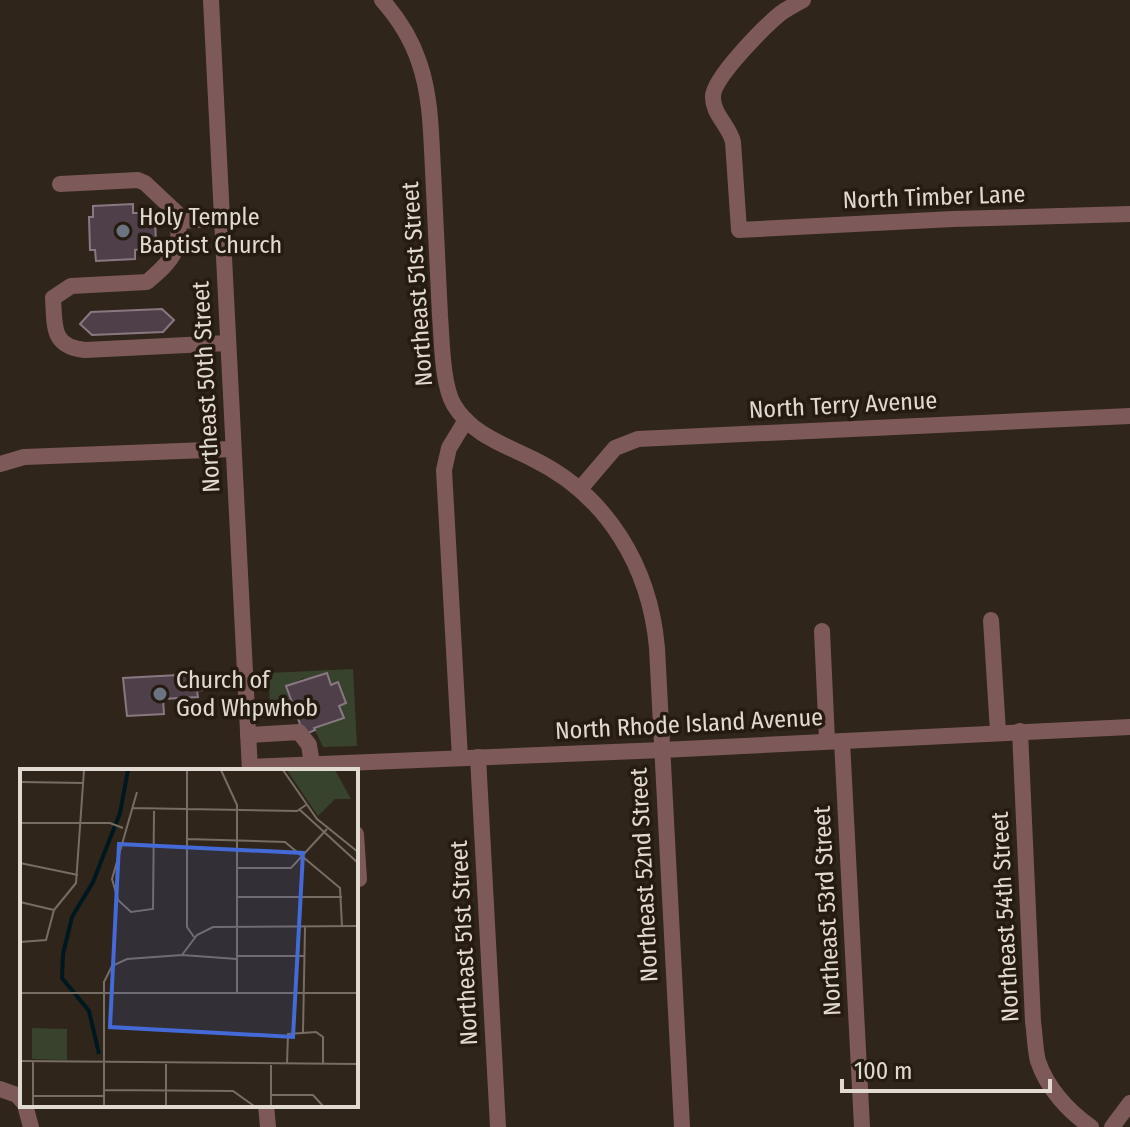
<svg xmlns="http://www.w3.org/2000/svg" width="1130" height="1127" font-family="'Fira Sans Condensed',sans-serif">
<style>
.green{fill:#38432e}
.building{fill:#4e3f48;stroke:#897882;stroke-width:2}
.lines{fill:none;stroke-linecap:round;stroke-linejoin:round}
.minor{stroke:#7e595a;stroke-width:16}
.worship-dot{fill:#6b7280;stroke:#251b10;stroke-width:3}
.labels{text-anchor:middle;stroke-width:7;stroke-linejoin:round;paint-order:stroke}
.street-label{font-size:24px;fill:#e1dad3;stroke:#251b10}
.poi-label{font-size:24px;fill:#e1dad3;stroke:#251b10;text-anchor:start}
.inset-river{fill:none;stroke:#00171f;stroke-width:4}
.inset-road{fill:none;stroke:#766d64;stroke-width:2}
.view{fill:#446ad7;fill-opacity:0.15;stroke:#446ad7;stroke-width:4}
.inset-edge{fill:none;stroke:#e1dad3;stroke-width:4}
</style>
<rect width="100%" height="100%" fill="#2f251a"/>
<!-- green -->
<polygon class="green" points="353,669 357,746 323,747 314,728 344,718 339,706 346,702 338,682 331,685 327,674 306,681 304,678 286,686 291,702 270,705 268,673"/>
<!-- building -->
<g class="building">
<polygon points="133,204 133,213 141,213 141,220 155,219 156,242 143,243 143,249 135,250 135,259 96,261 95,250 90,250 89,217 93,217 93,206"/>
<polygon points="162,309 174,320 163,332 92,335 80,324 91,312"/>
<polygon points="327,673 331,685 338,682 346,703 339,706 344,718 314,728 315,730 304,735 286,686"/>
<polygon points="197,674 197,681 201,681 202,690 197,691 198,697 163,699 164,714 127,716 123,678"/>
</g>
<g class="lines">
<!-- minor -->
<g class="minor">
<polyline points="211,0 250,771"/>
<path d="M382 0C398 18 411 38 419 62 431 96 431 134 433 170 435 219 438 267 440 316 442 340 442 385 454 405 471 434 505 445 533 459 607 495 650 567 657 648L682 1127"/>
<path d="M803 0C796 4 788 8 781 13 765 26 714 77 713 96 712 114 729 125 733 142L739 230 953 219 1130 214"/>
<path d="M60 184 138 180 145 183 177 213C183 249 173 260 147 282L71 286 53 298C55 326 51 347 85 350L228 343"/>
<polyline points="178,221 221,219"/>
<polyline points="0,464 24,457 233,449"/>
<polyline points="580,489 615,448 638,439 1130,416"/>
<polyline points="991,620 998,732"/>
<polyline points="822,631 827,740"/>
<path d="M1020 731 1033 1022C1035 1035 1035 1050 1038 1061 1047 1088 1068 1111 1091 1127"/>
<polyline points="248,735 299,732 309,745 312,764"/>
<polyline points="842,741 862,1127"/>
<polyline points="478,757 498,1127"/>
<polyline points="460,758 444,470 449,448 466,420"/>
<polyline points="250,767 662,750 1130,727"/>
<polyline points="356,834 359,879 356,879"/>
<polyline points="0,1089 17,1095 22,1101"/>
<polyline points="25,1105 31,1127"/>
<polyline points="266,1105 268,1127"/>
<polyline points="1112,1127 1130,1103"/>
</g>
</g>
<!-- markers -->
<g class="worship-dot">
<circle cx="123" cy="231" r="8"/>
<circle cx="160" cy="694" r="8"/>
</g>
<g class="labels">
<!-- street labels -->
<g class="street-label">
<text transform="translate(934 197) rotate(-2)" y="8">North Timber Lane</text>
<text transform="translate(417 284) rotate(-94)" y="8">Northeast 51st Street</text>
<text transform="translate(206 387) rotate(-93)" y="8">Northeast 50th Street</text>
<text transform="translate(843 405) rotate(-3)" y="8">North Terry Avenue</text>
<text transform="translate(689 724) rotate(-3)" y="8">North Rhode Island Avenue</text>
<text transform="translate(644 875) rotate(-93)" y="8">Northeast 52nd Street</text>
<text transform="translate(827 911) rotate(-93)" y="8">Northeast 53rd Street</text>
<text transform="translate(1005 917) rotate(-93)" y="8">Northeast 54th Street</text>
<text transform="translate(464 943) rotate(-93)" y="8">Northeast 51st Street</text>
</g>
<!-- poi labels -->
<g class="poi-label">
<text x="139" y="225">Holy Temple<tspan x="139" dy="28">Baptist Church</tspan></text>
<text x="176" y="688">Church of<tspan x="176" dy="28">God Whpwhob</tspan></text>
</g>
</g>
<!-- overview -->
<g transform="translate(20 769)">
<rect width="338" height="338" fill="#2f251a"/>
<path d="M267 1H315L331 30H315L298 47ZM12 259 47 260V291L12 290Z" fill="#38432e"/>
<path class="inset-river" d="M79 285 69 242 42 209 43 185 52 148 73 113 100 44 108 1"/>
<path class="inset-road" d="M167 1V158L174 168M201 1 217 36V224M263 1 297 50 338 83M0 13 64 14M117 23 92 110 98 131 111 143 133 140 134 42M112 39 277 42 286 36M280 41 338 94M0 54H90L103 59M167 70 265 73 320 119 322 157M0 94 58 106M217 99H271L307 60M217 128H322M0 133 34 141M0 173 26 171 34 141 56 114 64 1M162 186 177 166 193 158 338 157M217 187H284M0 224H338M283 263 285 158M0 292 338 295M267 295 268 265 296 263 303 268V295M84 321 213 322 234 337M251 326H293L303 337M13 327H84M13 337V292M84 337V213L92 197 107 190 162 186 217 190M146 337V295M251 337V296"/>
<path class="view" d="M99 75 283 84 273 268 90 258Z"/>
<rect width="338" height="338" class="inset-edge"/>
</g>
<!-- scale -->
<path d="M842 1079v12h208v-12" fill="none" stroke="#e1dad3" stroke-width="4"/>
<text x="854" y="1079" font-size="24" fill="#e1dad3" stroke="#251b10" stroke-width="6" paint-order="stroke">100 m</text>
</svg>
